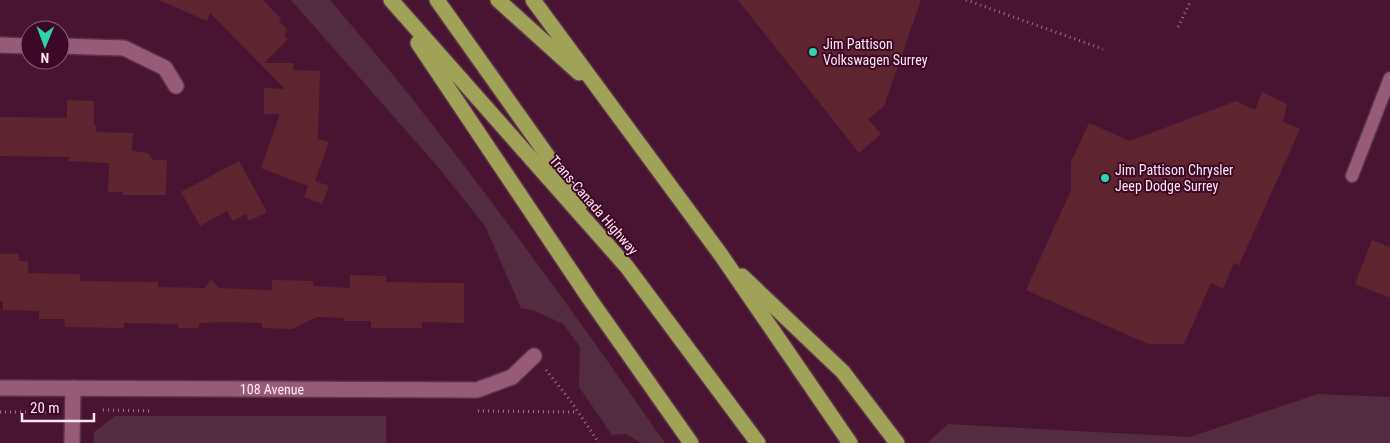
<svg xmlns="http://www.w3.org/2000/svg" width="1390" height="443" font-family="'Roboto Condensed',sans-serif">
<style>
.green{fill:#532c3f}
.building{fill:#5e2530}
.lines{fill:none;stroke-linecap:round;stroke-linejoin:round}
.lane-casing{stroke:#5a3348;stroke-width:15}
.street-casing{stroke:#5a3348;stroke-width:18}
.highway-casing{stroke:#5a3348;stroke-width:18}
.path{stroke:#9c7589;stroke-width:3;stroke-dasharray:1 4;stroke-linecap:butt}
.lane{stroke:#975b78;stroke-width:12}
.street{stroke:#975b78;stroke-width:15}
.highway{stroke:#a0a357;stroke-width:15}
.poi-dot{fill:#30d4aa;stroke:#3d0827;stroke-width:2}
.labels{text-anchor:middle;stroke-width:4;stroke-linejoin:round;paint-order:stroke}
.poi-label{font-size:14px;fill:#fde7f0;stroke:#3d0827;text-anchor:start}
.street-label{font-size:14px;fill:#fde7f0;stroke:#3d0827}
</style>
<rect width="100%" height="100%" fill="#491431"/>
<!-- green -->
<g class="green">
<path d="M291 0H330C357 32 384 63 410 96 499 209 583 325 665 443H641L626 434 612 435 579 387 580 347 563 324 535 311 521 308 485 226 438 167Z"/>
<polygon points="1318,394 1390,397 1390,443 927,443 948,424 1190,437"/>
<polygon points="115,416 386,416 386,443 94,443 94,432"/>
</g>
<!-- building -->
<g class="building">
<polygon points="159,0 263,0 281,19 279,21 288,30 284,35 288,39 264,63 294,63 293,70 320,71 318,139 329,142 315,181 329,186 322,204 304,197 308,186 261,168 280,114 264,114 264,88 285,89 210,13 207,21"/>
<polygon points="738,0 921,0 884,106 868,119 881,134 859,153"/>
<polygon points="1262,92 1287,104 1283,122 1300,129 1239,265 1234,263 1223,289 1211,283 1184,344 1148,344 1026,290 1071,190 1071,162 1089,123 1130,141 1236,101 1255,110"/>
<polygon points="67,100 94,101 94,125 96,125 96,132 133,133 132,151 148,153 153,160 167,160 166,195 123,195 123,192 108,192 109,163 68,161 69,157 0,156 0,117 67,118"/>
<polygon points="239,161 267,212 249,221 246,214 233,221 227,211 200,226 181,192"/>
<polygon points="1372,240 1390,247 1390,298 1355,284"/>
<polygon points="0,254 19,254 19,261 28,261 28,273 80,274 80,281 158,282 158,287 205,288 211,279 219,288 272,290 272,280 313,281 313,286 350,288 350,275 386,276 386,282 464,283 464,323 422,322 422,328 371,328 371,321 344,321 344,318 317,317 292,329 262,328 262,323 225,322 199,323 199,328 178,328 178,324 124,323 124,328 65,327 64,319 39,319 39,311 3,310 3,301 0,301"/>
</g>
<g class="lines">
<defs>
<polyline id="lane" points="1352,176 1390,78"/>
<g id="street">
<polyline points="0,45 30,46"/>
<polyline points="60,46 124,48 165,68 176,86"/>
<path id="s1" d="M0 388 477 390 512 377 534 356"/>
<polyline points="72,443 73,388"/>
</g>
<g id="highway">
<polyline points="391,0 627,267 758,443"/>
<polyline points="437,0 581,203"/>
<polyline points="498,0 579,73"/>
<polyline points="533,0 721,255 850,443"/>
<polyline points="418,43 589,298 691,443"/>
<polyline points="742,276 843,372 897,443"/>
</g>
</defs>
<!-- lane casing -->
<use href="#lane" class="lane-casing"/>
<!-- street casing -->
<use href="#street" class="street-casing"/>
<!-- highway casing -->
<use href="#highway" class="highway-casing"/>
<!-- path -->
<g class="path">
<polyline points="966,0 1103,49"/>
<polyline points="1178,27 1191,0"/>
<polyline points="546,370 570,400 599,443"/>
<polyline points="103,410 152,411"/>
<polyline points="478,411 578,412"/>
<polyline points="0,412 54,412"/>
</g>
<!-- lane -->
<use href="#lane" class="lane"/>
<!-- street -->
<use href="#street" class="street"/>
<!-- highway -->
<use href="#highway" class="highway"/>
</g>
<!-- markers -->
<g class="poi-dot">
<circle cx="813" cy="52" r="5"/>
<circle cx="1105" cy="178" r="5"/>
</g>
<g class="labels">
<!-- poi labels -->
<g class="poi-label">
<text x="823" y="49">Jim Pattison<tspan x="823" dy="16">Volkswagen Surrey</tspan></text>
<text x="1115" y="175">Jim Pattison Chrysler<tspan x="1115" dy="16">Jeep Dodge Surrey</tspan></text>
</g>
<!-- street labels -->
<g class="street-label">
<text transform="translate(594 205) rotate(49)" y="5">Trans-Canada Highway</text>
<text dy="5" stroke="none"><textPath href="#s1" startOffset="272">108 Avenue</textPath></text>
</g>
</g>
<!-- north arrow -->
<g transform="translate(45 45) rotate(181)"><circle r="24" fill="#3d0827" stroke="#8a6177"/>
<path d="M0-4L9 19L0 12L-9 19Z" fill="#30d4aa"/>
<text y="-8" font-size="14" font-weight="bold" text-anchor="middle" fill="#fde7f0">N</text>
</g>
<!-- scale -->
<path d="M22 413v8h72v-8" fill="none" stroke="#fde7f0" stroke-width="2.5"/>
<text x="30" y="413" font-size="15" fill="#fde7f0" stroke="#3d0827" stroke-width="4" paint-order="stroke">20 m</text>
</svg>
